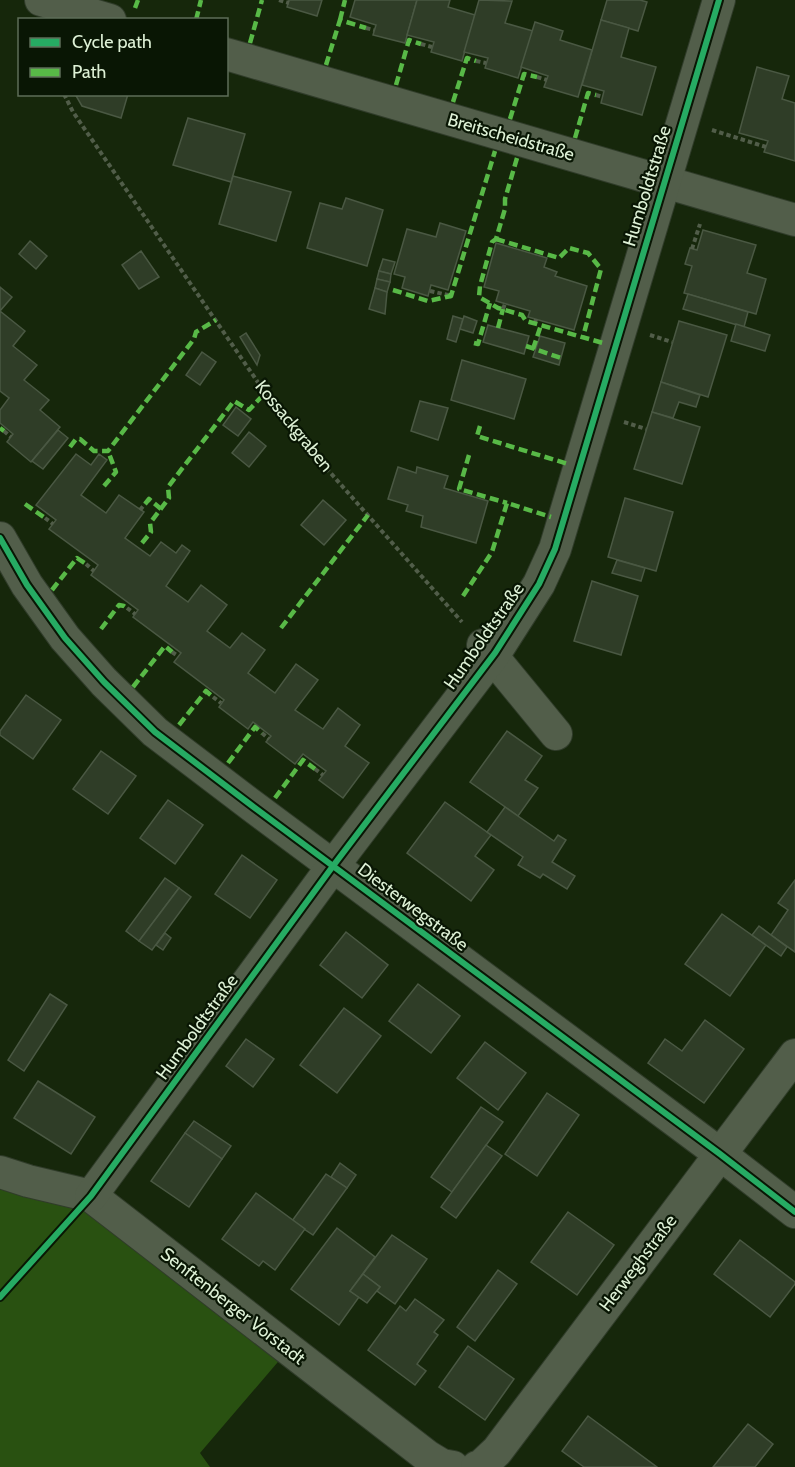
<svg xmlns="http://www.w3.org/2000/svg" width="795" height="1467" font-family="Cabin,sans-serif">
<style>
.green{fill:#295111}
.building{fill:#2f3d27;stroke:#4a5843;stroke-width:1.5}
.lines{fill:none;stroke-linecap:round;stroke-linejoin:round}
.minor-casing{stroke:#303c2a;stroke-width:34}
.path{stroke:#515d49;stroke-width:4;stroke-dasharray:4.5 3;stroke-linecap:butt}
.minor{stroke:#525e4a;stroke-width:32}
.quiet{stroke:#58b947;stroke-width:4.5;stroke-dasharray:9 4.5;stroke-linecap:butt}
.cycleway-casing{stroke:#091604;stroke-width:10}
.cycleway{stroke:#26ab63;stroke-width:6}
.labels{text-anchor:middle;stroke-width:4.5;stroke-linejoin:round;paint-order:stroke}
.street-label{font-size:18px;fill:#def1d6;stroke:#091604}
</style>
<rect width="100%" height="100%" fill="#16270b"/>
<!-- green -->
<polygon class="green" points="0,1172 91,1196 289,1349 200,1453 210,1467 0,1467"/>
<!-- building -->
<g class="building">
<polygon points="289,0 322,0 317,16 287,7"/>
<polygon points="355,0 417,0 405,43 373,35 376,25 350,17"/>
<polygon points="417,0 450,0 448,7 475,15 462,61 431,52 434,42 407,35"/>
<polygon points="479,0 512,1 505,23 533,31 518,78 485,68 488,58 464,52"/>
<polygon points="607,0 640,0 647,2 638,31 601,20"/>
<polygon points="601,20 629,28 621,57 656,67 642,115 601,103 604,91 582,85"/>
<polygon points="535,22 563,31 560,40 592,50 578,97 544,87 548,76 521,67"/>
<polygon points="757,67 789,76 782,99 795,103 795,161 764,152 768,141 739,133"/>
<polygon points="75,94 128,94 121,118 82,106"/>
<polygon points="188,118 245,134 231,182 173,165"/>
<polygon points="233,176 291,192 276,241 219,224"/>
<polygon points="346,198 383,210 367,266 307,248 320,203 342,209"/>
<polygon points="440,223 466,231 448,290 431,285 428,296 402,288 405,277 394,274 407,229 436,237"/>
<polygon points="703,230 756,245 747,273 766,279 756,314 684,293 692,266 685,264 690,248 697,250"/>
<polygon points="30,241 47,256 36,269 19,254"/>
<polygon points="496,243 547,258 544,267 557,272 555,276 587,286 574,330 528,317 530,311 496,301 499,291 484,287"/>
<polygon points="141,251 159,277 139,289 122,265"/>
<polygon points="383,259 395,262 391,274 379,271"/>
<polygon points="379,271 391,274 390,282 377,279"/>
<polygon points="377,279 390,282 387,292 375,288"/>
<polygon points="0,287 12,297 0,311 25,331 13,346 37,365 24,380 49,400 40,410 60,427 31,462 7,442 13,434 0,423 0,410 9,398 0,391"/>
<polygon points="375,288 387,292 385,314 369,309"/>
<polygon points="688,294 748,312 744,327 683,309"/>
<polygon points="453,316 463,319 456,342 447,339"/>
<polygon points="464,316 477,321 473,333 460,329"/>
<polygon points="679,321 727,335 708,397 661,382"/>
<polygon points="736,324 770,335 765,351 731,341"/>
<polygon points="488,325 529,336 524,354 483,342"/>
<polygon points="246,333 260,355 257,365 240,337"/>
<polygon points="540,336 565,343 559,365 533,357"/>
<polygon points="202,352 216,362 200,385 186,375"/>
<polygon points="462,360 526,379 514,419 451,400"/>
<polygon points="661,382 700,395 696,407 679,402 673,418 652,412"/>
<polygon points="420,401 448,408 438,440 411,431"/>
<polygon points="236,407 251,419 238,436 223,425"/>
<polygon points="652,412 700,427 682,484 634,469"/>
<polygon points="58,430 68,438 43,469 32,461"/>
<polygon points="249,432 266,446 249,467 232,453"/>
<polygon points="76,454 91,465 99,454 107,460 81,495 106,513 119,495 144,512 125,538 150,556 161,542 176,553 182,545 190,551 166,586 188,602 201,585 227,605 207,631 230,648 242,633 265,650 248,673 275,693 296,664 318,680 295,710 323,729 338,708 360,725 345,746 369,763 343,798 319,780 326,771 303,754 295,764 266,742 271,736 253,722 248,729 219,707 224,700 174,662 181,653 133,617 138,610 91,575 98,565 49,529 56,520 36,505"/>
<polygon points="398,467 416,473 417,467 448,476 444,488 488,501 476,543 421,527 423,516 406,511 408,505 388,499"/>
<polygon points="625,498 673,512 656,571 608,557"/>
<polygon points="323,500 346,520 324,545 301,525"/>
<polygon points="617,560 645,568 641,581 612,573"/>
<polygon points="592,581 638,596 621,655 574,641"/>
<polygon points="26,695 61,720 33,759 0,735 0,731"/>
<polygon points="507,731 542,756 525,780 538,788 518,816 470,782"/>
<polygon points="101,751 136,776 108,814 73,789"/>
<polygon points="168,800 203,825 175,864 140,838"/>
<polygon points="445,802 491,835 475,856 494,870 471,901 407,853"/>
<polygon points="505,807 554,841 558,835 566,840 552,862 575,876 567,889 543,874 540,878 518,865 523,857 487,832"/>
<polygon points="242,855 277,880 250,918 215,894"/>
<polygon points="165,878 179,888 139,941 126,931"/>
<polygon points="795,880 795,952 771,935 788,910 778,903"/>
<polygon points="179,888 191,897 152,950 139,941"/>
<polygon points="722,914 766,945 730,996 685,964"/>
<polygon points="759,926 787,947 781,956 752,935"/>
<polygon points="346,932 388,965 362,998 320,965"/>
<polygon points="165,933 171,938 163,950 156,945"/>
<polygon points="418,984 460,1016 431,1053 389,1021"/>
<polygon points="50,994 67,1005 24,1071 8,1060"/>
<polygon points="344,1008 381,1036 337,1093 300,1065"/>
<polygon points="705,1020 744,1049 704,1103 648,1063 665,1039 682,1051"/>
<polygon points="246,1039 274,1059 253,1087 226,1066"/>
<polygon points="485,1042 526,1073 498,1110 457,1078"/>
<polygon points="38,1081 95,1117 71,1154 14,1118"/>
<polygon points="547,1093 579,1115 537,1176 505,1154"/>
<polygon points="481,1107 503,1122 452,1192 431,1177"/>
<polygon points="194,1121 231,1146 222,1159 185,1133"/>
<polygon points="185,1133 222,1159 189,1207 151,1181"/>
<polygon points="486,1145 502,1156 456,1218 441,1207"/>
<polygon points="340,1163 356,1175 347,1188 331,1177"/>
<polygon points="326,1174 347,1188 313,1235 292,1221"/>
<polygon points="256,1193 305,1229 275,1270 263,1261 259,1266 222,1239"/>
<polygon points="568,1212 614,1245 577,1295 531,1262"/>
<polygon points="337,1228 375,1257 350,1291 359,1297 339,1325 291,1289"/>
<polygon points="392,1235 427,1259 395,1304 377,1291 380,1287 363,1274"/>
<polygon points="740,1240 795,1282 795,1284 770,1317 714,1274"/>
<polygon points="498,1270 517,1284 475,1341 457,1327"/>
<polygon points="363,1274 380,1287 367,1303 350,1291"/>
<polygon points="415,1299 444,1320 434,1332 438,1335 417,1364 426,1371 415,1385 368,1350 400,1306 406,1311"/>
<polygon points="468,1346 514,1379 485,1420 439,1387"/>
<polygon points="588,1416 657,1467 584,1467 562,1451"/>
<polygon points="748,1424 773,1444 755,1467 713,1467"/>
</g>
<g class="lines">
<defs>
<g id="minor">
<polyline points="41,0 110,20"/>
<polyline points="226,54 795,220"/>
<polyline points="0,538 27,585 65,638 104,682 155,732 251,805 720,1154 795,1212"/>
<polyline points="483,645 556,734"/>
<polyline points="0,1172 28,1181 91,1196 427,1456 442,1465 453,1467"/>
<polyline points="91,1196 333,866 495,653 539,584 555,549 719,0"/>
<polyline points="477,1467 480,1467 497,1451 795,1055"/>
</g>
</defs>
<!-- minor casing -->
<use href="#minor" class="minor-casing"/>
<!-- path -->
<g class="path">
<polyline points="279,0 289,3"/>
<polyline points="366,28 374,30"/>
<polyline points="421,44 432,47"/>
<polyline points="476,61 486,63"/>
<polyline points="537,77 547,80"/>
<polyline points="64,94 73,112 283,419 462,622"/>
<polyline points="596,95 603,97"/>
<polyline points="712,130 766,147"/>
<polyline points="692,249 700,224"/>
<polyline points="430,291 448,295"/>
<polyline points="503,309 505,304"/>
<polyline points="535,323 536,319"/>
<polyline points="650,335 672,342"/>
<polyline points="624,422 646,429"/>
<polyline points="4,431 11,437"/>
<polyline points="140,510 145,504"/>
<polyline points="45,518 53,524"/>
<polyline points="86,564 94,571"/>
<polyline points="127,608 135,614"/>
<polyline points="172,652 178,656"/>
<polyline points="213,697 221,703"/>
<polyline points="262,733 269,739"/>
<polyline points="315,769 323,775"/>
</g>
<!-- minor -->
<use href="#minor" class="minor"/>
<!-- quiet -->
<g class="quiet">
<polyline points="135,8 138,0"/>
<polyline points="196,20 201,0"/>
<polyline points="340,20 345,0"/>
<polyline points="250,43 262,0"/>
<polyline points="326,65 340,20 366,28"/>
<polyline points="396,85 409,40 421,44"/>
<polyline points="453,102 467,58 476,61"/>
<polyline points="510,119 524,74 537,77"/>
<polyline points="575,138 588,93 596,95"/>
<polyline points="517,158 505,199 505,209 496,239 492,242 480,286 479,297 498,308 522,315 526,321 603,343"/>
<polyline points="496,239 559,258 569,248 588,253 601,269 583,337"/>
<polyline points="393,290 428,301 451,296"/>
<polyline points="448,295 451,296 495,151"/>
<polyline points="498,328 503,309"/>
<polyline points="474,343 478,344 490,303"/>
<polyline points="526,346 561,358"/>
<polyline points="533,349 541,325"/>
<polyline points="480,426 477,436 568,464"/>
<polyline points="0,428 4,431"/>
<polyline points="70,447 76,439 80,439 94,451 108,451 194,339 196,332 216,320"/>
<polyline points="469,455 459,489 507,503"/>
<polyline points="104,486 116,472 108,451"/>
<polyline points="25,504 45,518"/>
<polyline points="145,504 149,499 161,509"/>
<polyline points="142,543 151,532 150,523 169,498 168,487 234,401 249,410 265,393"/>
<polyline points="52,590 77,558 86,564"/>
<polyline points="463,596 492,552 507,503 551,517"/>
<polyline points="281,628 368,515"/>
<polyline points="101,629 119,605 124,606 127,608"/>
<polyline points="133,687 165,646 172,652"/>
<polyline points="179,725 206,691 213,697"/>
<polyline points="228,763 255,727 262,733"/>
<polyline points="275,798 303,760 315,769"/>
</g>
<defs>
<g id="cycleway">
<polyline points="0,538 27,585 65,638 104,682 155,732 251,805 720,1154 795,1212"/>
<polyline points="0,1297 91,1196 333,866 495,653 539,584 555,549 719,0"/>
</g>
</defs>
<!-- cycleway casing -->
<use href="#cycleway" class="cycleway-casing"/>
<!-- cycleway -->
<use href="#cycleway" class="cycleway"/>
</g>
<g class="labels">
<!-- street labels -->
<g class="street-label">
<text transform="translate(511 137) rotate(16)" y="6">Breitscheidstraße</text>
<text transform="translate(647 186) rotate(-73)" y="6">Humboldtstraße</text>
<text transform="translate(294 426) rotate(51)" y="6">Kossackgraben</text>
<text transform="translate(484 636) rotate(-55)" y="6">Humboldtstraße</text>
<text transform="translate(413 907) rotate(37)" y="6">Diesterwegstraße</text>
<text transform="translate(197 1027) rotate(-54)" y="6">Humboldtstraße</text>
<text transform="translate(638 1263) rotate(-53)" y="6">Herweghstraße</text>
<text transform="translate(233 1306) rotate(38)" y="6">Senftenberger Vorstadt</text>
</g>
</g>
<!-- legend -->
<rect x="18" y="18" width="210" height="78" fill="#091604" stroke="#5e6e58" stroke-width="1.5"/>
<rect x="30" y="38" width="30" height="9" fill="#26ab63" stroke="#5e6e58" stroke-width="1.5"/>
<text x="72" y="48" font-size="18" fill="#def1d6">Cycle path</text>
<rect x="30" y="68" width="30" height="9" fill="#58b947" stroke="#5e6e58" stroke-width="1.5"/>
<text x="72" y="78" font-size="18" fill="#def1d6">Path</text>
</svg>
